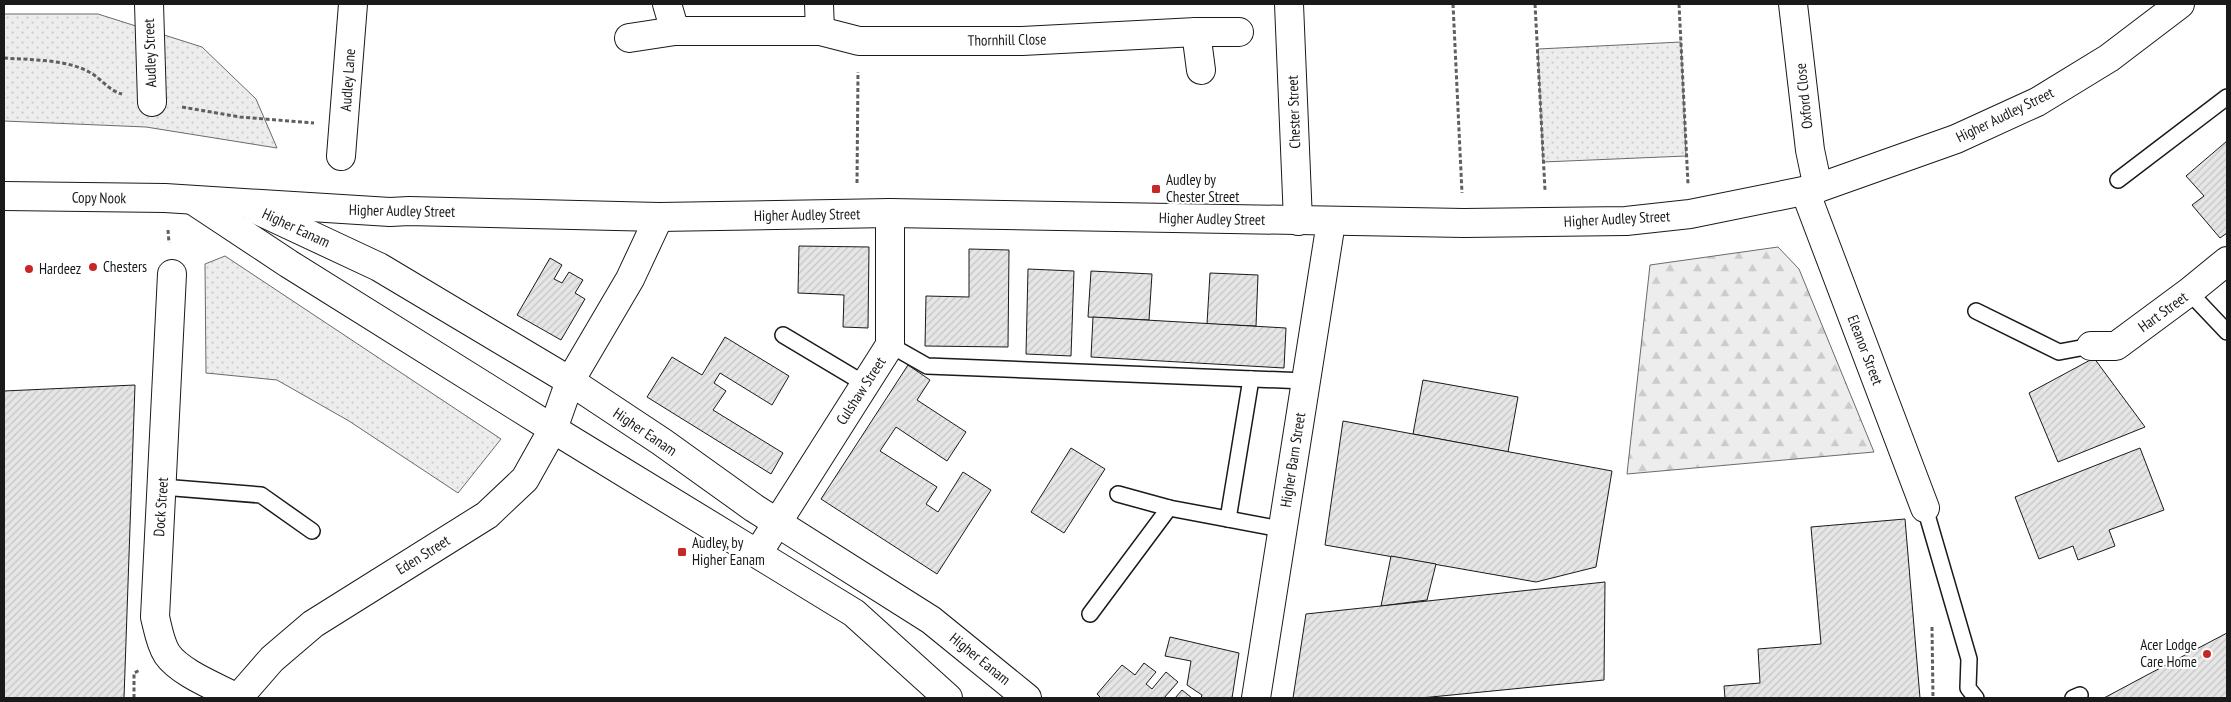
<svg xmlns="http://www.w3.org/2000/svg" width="2231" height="702" font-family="'PT Sans Narrow',sans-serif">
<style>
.grass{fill:url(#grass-dots);stroke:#6a6a6a}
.forest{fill:url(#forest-firs);stroke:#6a6a6a}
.building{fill:url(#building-hatch);stroke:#1a1a1a}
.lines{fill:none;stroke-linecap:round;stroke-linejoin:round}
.lane-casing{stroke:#1a1a1a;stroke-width:18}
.street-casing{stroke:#1a1a1a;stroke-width:30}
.highway-casing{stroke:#1a1a1a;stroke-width:30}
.path{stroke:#5f5f5f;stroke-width:3;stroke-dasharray:4 2.5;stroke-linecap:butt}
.lane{stroke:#fff;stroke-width:15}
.street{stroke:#fff;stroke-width:28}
.highway{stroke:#fff;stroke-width:28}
.poi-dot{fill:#c62828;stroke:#fff;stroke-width:2}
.labels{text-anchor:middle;stroke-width:4;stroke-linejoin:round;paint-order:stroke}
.street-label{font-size:15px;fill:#1a1a1a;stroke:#fff}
.poi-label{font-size:15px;fill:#1a1a1a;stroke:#fff;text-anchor:start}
</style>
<defs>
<pattern id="grass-dots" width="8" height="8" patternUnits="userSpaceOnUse" patternTransform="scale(1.25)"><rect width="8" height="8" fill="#ededed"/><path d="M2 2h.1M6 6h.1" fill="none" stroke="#cbcbcb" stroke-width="1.8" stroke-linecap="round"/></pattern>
<pattern id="forest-firs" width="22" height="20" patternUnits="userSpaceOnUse" patternTransform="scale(1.25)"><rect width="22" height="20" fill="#ededed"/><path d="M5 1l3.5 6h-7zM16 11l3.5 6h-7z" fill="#cbcbcb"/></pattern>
<pattern id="building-hatch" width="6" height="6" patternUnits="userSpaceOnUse" patternTransform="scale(1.25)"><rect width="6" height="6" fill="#e6e6e6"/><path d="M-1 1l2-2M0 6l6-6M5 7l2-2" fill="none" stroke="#c5c5c5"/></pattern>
</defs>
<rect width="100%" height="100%" fill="#fff"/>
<!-- grass -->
<g class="grass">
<polygon points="4,14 98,14 202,47 256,99 277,148 146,127 4,121"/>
<polygon points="1681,42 1686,156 1543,162 1538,49"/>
<polygon points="225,256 501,439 458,493 349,421 277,380 206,373 205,264"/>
</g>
<!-- forest -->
<polygon class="forest" points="1778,247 1799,269 1874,452 1627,474 1650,265"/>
<!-- building -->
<g class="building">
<polygon points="2227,141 2227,233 2220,238 2192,205 2204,196 2186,176"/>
<polygon points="799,246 869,247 868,328 843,327 844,295 798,293"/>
<polygon points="969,249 1009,250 1008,347 925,346 926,296 969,297"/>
<polygon points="550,258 562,265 554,279 562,283 569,272 583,280 575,293 585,299 561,340 517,315"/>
<polygon points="1028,269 1074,271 1071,356 1026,354"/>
<polygon points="1091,271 1152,274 1149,320 1088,317"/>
<polygon points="1210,273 1258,275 1256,326 1207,324"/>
<polygon points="1093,317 1286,328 1284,368 1091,357"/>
<polygon points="725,337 789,376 772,405 720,373 714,383 726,391 713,410 783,453 771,474 647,397 672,357 702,375"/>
<polygon points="2094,358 2145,427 2058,462 2029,393"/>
<polygon points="908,365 930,380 917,400 966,432 947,461 896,427 880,451 937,487 926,504 938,512 963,472 991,490 937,574 821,499"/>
<polygon points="1423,380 1518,397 1508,452 1413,434"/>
<polygon points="135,385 124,698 4,698 4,391"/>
<polygon points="1343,421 1612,471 1596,567 1536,582 1325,545"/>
<polygon points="1071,448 1105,469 1064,533 1031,512"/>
<polygon points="2140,448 2164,510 2109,530 2115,546 2078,560 2073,546 2039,559 2015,497"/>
<polygon points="1905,519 1920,698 1725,698 1724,686 1760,683 1758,649 1821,644 1811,527"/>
<polygon points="1391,556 1436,564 1427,600 1381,606"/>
<polygon points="1605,582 1604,680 1421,698 1293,698 1306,614"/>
<polygon points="2227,633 2227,698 2104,698 2147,675"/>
<polygon points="1170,637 1239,653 1232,698 1201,698 1202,695 1187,685 1191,661 1165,656"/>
<polygon points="1144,663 1156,672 1146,684 1152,689 1166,672 1178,682 1164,698 1101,698 1097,694 1122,665 1135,675"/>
<polygon points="1182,690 1192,698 1175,698"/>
</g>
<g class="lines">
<defs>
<g id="lane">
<polyline points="2118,180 2227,97"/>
<polyline points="2189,292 2227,332"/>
<polyline points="1976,311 2059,352 2091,346"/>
<polyline points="783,335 865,384"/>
<polyline points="890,345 927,366 1305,381"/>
<polyline points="162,487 261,495 312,531"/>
<polyline points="1118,494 1169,508 1281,529"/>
<polyline points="1925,508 1969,659 1968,688 1976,698"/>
<polyline points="1228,519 1251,379"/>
<polyline points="1090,614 1169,508"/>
<polyline points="2073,698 2080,695"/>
</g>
<g id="street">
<polyline points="149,4 152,102"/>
<polyline points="667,4 675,31"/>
<polyline points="819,4 820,31"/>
<polyline points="1289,4 1298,221"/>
<polyline points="1793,4 1810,150 1818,188"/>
<polyline points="1196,32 1201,70"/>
<polyline points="629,38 675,31 820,31 859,41 1022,41 1196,32 1239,32"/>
<polyline points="341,156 353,4"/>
<polyline points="1805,191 1925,508"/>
<path d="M172 274 155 617C158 629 160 643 167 654 180 673 217 687 237 698"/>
<polyline points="2091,346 2116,346 2189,292 2227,261"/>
<polyline points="758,553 890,345 890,213"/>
<polyline points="238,698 272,659 313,624 487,515 525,479 553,429 570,381"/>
</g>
<g id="highway">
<polyline points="4,196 165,198 390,212 409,211 659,217 890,213 1464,223 1626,221 1690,214 1818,188 1956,139 2037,102 2109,58 2180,4"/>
<polyline points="194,201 289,264 553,429 854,613 948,698"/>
<polyline points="255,209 379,267 570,381 662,442 754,508 931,620 1027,698"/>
<polyline points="570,381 630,279 659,217"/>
<polyline points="1256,698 1331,222"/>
</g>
</defs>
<!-- lane casing -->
<use href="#lane" class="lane-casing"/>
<!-- street casing -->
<use href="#street" class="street-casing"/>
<!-- highway casing -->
<use href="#highway" class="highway-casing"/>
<!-- path -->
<g class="path">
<polyline points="1453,4 1462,193"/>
<polyline points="1535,4 1545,190"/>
<polyline points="1679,4 1688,184"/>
<path d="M4 58C30 60 66 59 89 72 101 78 109 91 122 94"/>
<polyline points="182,107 240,117 314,123"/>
<polyline points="857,183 858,72"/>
<polyline points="168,230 169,243"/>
<polyline points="1932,627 1933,698"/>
<polyline points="134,698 134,673 140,670"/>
</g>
<!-- lane -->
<use href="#lane" class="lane"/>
<!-- street -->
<use href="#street" class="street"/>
<!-- highway -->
<use href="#highway" class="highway"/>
</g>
<!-- markers -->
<g class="poi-dot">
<rect x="1151" y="184" width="10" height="10" rx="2.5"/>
<circle cx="93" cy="267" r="5"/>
<circle cx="29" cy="269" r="5"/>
<rect x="677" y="547" width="10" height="10" rx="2.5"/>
<circle cx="2207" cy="654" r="5"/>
</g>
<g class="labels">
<!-- street labels -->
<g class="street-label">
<text transform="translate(1007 40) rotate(-1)" y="5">Thornhill Close</text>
<text transform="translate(150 53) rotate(-92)" y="5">Audley Street</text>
<text transform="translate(348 80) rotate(-86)" y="5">Audley Lane</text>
<text transform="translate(1804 96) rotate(-96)" y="5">Oxford Close</text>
<text transform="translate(1294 112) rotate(-92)" y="5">Chester Street</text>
<text transform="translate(2005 115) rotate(-26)" y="5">Higher Audley Street</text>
<text transform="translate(99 198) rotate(1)" y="5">Copy Nook</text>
<text transform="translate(402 211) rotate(1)" y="5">Higher Audley Street</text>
<text transform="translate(807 215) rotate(-1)" y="5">Higher Audley Street</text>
<text transform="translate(1212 219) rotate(1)" y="5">Higher Audley Street</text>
<text transform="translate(1617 219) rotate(-3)" y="5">Higher Audley Street</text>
<text transform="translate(296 228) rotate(25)" y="5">Higher Eanam</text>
<text transform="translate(2163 312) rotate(-36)" y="5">Hart Street</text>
<text transform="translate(1865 350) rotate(69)" y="5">Eleanor Street</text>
<text transform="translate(861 391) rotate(-57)" y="5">Culshaw Street</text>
<text transform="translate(645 432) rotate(34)" y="5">Higher Eanam</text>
<text transform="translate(1293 460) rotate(-81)" y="5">Higher Barn Street</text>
<text transform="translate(161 507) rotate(-86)" y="5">Dock Street</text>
<text transform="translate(423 555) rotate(-32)" y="5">Eden Street</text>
<text transform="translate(980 659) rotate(39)" y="5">Higher Eanam</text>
</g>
<!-- poi labels -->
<g class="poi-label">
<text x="1166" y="185">Audley by<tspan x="1166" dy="17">Chester Street</tspan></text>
<text x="103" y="272">Chesters</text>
<text x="39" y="274">Hardeez</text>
<text x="692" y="548">Audley, by<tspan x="692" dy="17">Higher Eanam</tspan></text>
<text x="2197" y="650" text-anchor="end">Acer Lodge<tspan x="2197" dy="17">Care Home</tspan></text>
</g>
</g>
<!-- border -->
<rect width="2231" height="702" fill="none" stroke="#1a1a1a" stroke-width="10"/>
</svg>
